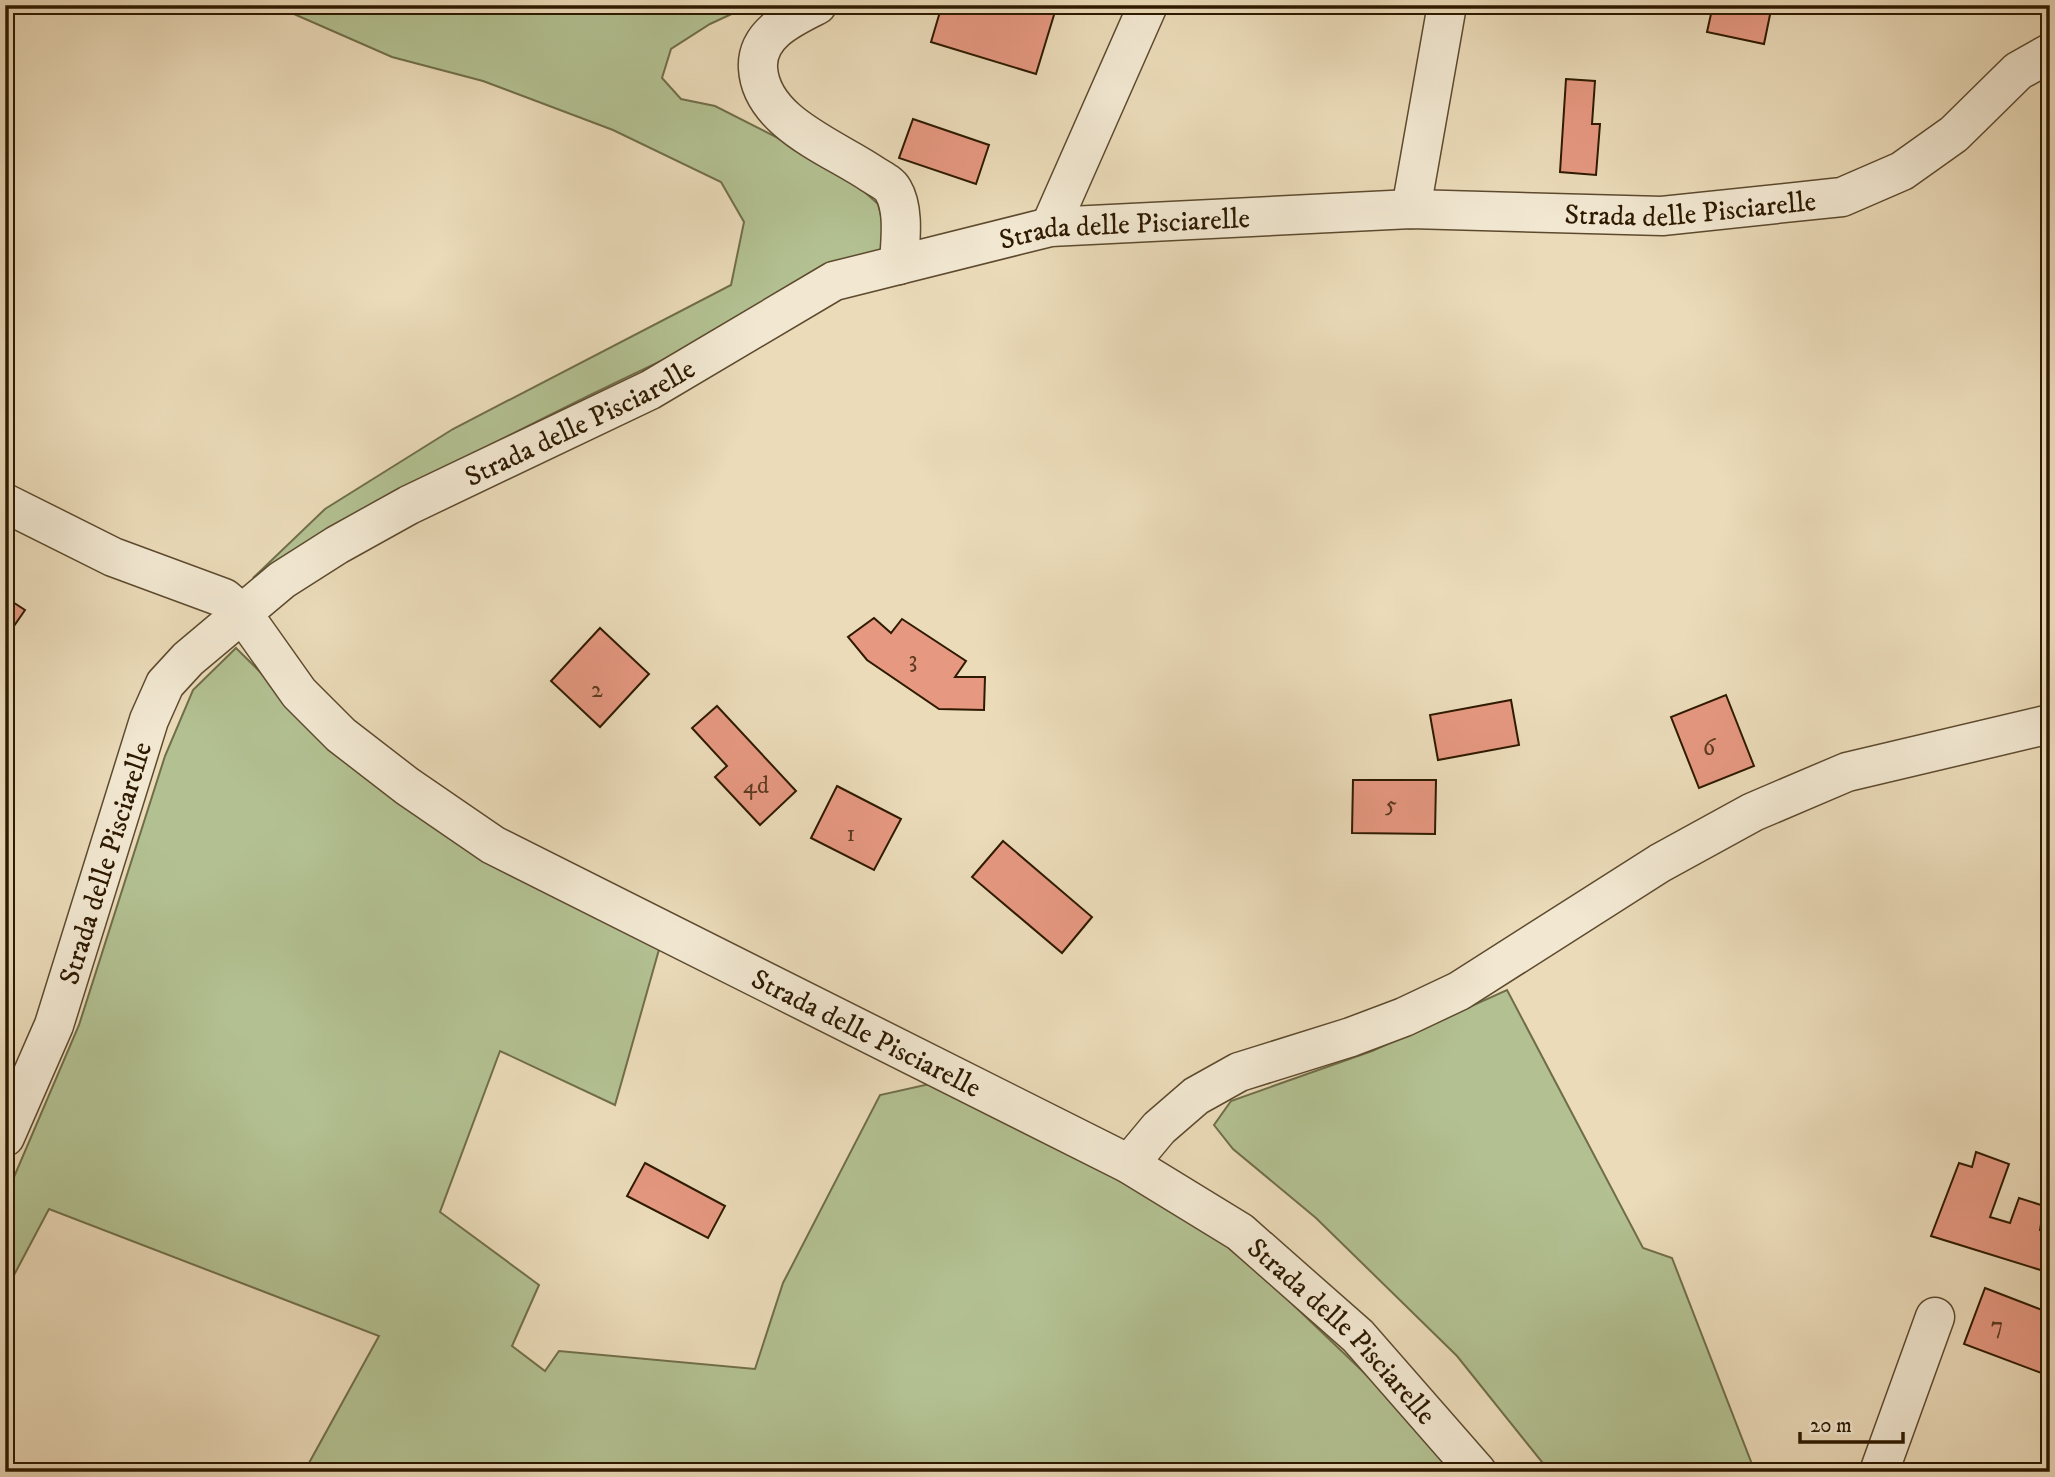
<svg xmlns="http://www.w3.org/2000/svg" width="2055" height="1477" font-family="'IM FELL DW Pica',serif">
<style>
.green{fill:#b3c192;stroke:#706e49;stroke-width:2}
.building{fill:#e69881;stroke:#2e1a00;stroke-width:2}
.lines{fill:none;stroke-linecap:round;stroke-linejoin:round}
.minor-casing{stroke:#5d4a2e;stroke-width:41}
.minor{stroke:#f2e8d2;stroke-width:38}
.labels{text-anchor:middle;stroke-width:7;stroke-linejoin:round;paint-order:stroke}
.number-label{font-size:24px;fill:#5c3a20}
.street-label{font-size:28px;fill:#2e1a00;stroke:#f2e8d2}
</style>
<rect width="100%" height="100%" fill="#ebdbb9"/>
<filter id="stains"><feTurbulence type="fractalNoise" baseFrequency=".00286" numOctaves="4"/><feColorMatrix values="0 0 0 0 .2 0 0 0 0 .09 0 0 0 0 .02 0 0 0 .5 -.17"/></filter>
<radialGradient id="worn" r=".72"><stop offset=".6" stop-color="#630" stop-opacity="0"/><stop offset="1" stop-color="#630" stop-opacity=".3"/></radialGradient>
<!-- green -->
<g class="green">
<path d="M222 5H751L710 24 671 49 662 78 681 99 715 106 839 169 878 204 891 255C674 353 457 453 253 578L325 509 453 429 731 285 744 222 721 182 613 130 483 81 392 57 294 14Z"/>
<polygon points="236,648 308,719 660,946 615,1105 500,1051 440,1212 539,1285 512,1346 545,1371 559,1351 755,1369 783,1283 880,1095 934,1083 1216,1231 1377,1385 1453,1472 304,1472 379,1336 49,1209 5,1292 5,1198 79,1025 165,756 193,690"/>
<polygon points="1507,990 1643,1248 1672,1258 1755,1472 1550,1472 1457,1356 1316,1218 1233,1149 1214,1125 1231,1101 1372,1051"/>
</g>
<!-- building -->
<g class="building">
<polygon points="942,5 1057,5 1036,74 931,42"/>
<polygon points="1713,5 1772,5 1764,44 1707,32"/>
<polygon points="1566,79 1595,81 1592,124 1600,124 1596,175 1560,172"/>
<polygon points="913,119 989,145 976,184 899,158"/>
<polygon points="5,597 25,610 5,639"/>
<polygon points="874,618 891,633 902,619 966,661 955,677 985,677 984,710 939,709 867,660 848,637"/>
<polygon points="600,628 649,674 600,727 551,681"/>
<polygon points="1726,695 1754,766 1699,788 1671,717"/>
<polygon points="1511,700 1519,745 1438,760 1430,715"/>
<polygon points="717,706 796,791 760,825 715,777 727,766 692,728"/>
<polygon points="1353,780 1436,780 1435,834 1352,833"/>
<polygon points="837,786 901,819 874,870 811,838"/>
<polygon points="1003,841 1092,917 1062,953 972,877"/>
<polygon points="1976,1152 2009,1164 1990,1217 2010,1223 2019,1198 2044,1206 2040,1230 2050,1233 2050,1273 1931,1236 1959,1163 1972,1167"/>
<polygon points="645,1163 725,1206 708,1238 627,1196"/>
<polygon points="1985,1288 2050,1313 2050,1359 2044,1374 1964,1344"/>
</g>
<g class="lines">
<defs>
<g id="minor">
<path d="M817 5C791 18 756 34 758 68 761 122 832 147 872 174 878 178 889 183 893 190 905 210 900 242 899 265"/>
<polyline points="1411,209 1447,5"/>
<polyline points="1050,227 1148,5"/>
<path id="s1" d="M5 503 113 557 224 598 243 614 299 693 341 735 407 786 493 845 1129 1164 1240 1232 1358 1336 1477 1472"/>
<path id="s2" d="M5 1137 54 1025 149 720 165 684 188 659 282 580 337 545 409 505 650 390 834 281 1050 227 1411 209 1662 216 1842 197 1902 171 1954 134 2018 71 2050 53"/>
<polyline points="1129,1164 1159,1128 1196,1096 1239,1072 1351,1037 1404,1017 1459,991 1660,863 1753,812 1847,772 2050,724"/>
<polyline points="1879,1472 1935,1317"/>
</g>
</defs>
<!-- minor casing -->
<use href="#minor" class="minor-casing"/>
<!-- minor -->
<use href="#minor" class="minor"/>
</g>
<g class="labels">
<!-- number labels -->
<g class="number-label">
<text x="913" y="667">3</text>
<text x="597" y="697">2</text>
<text x="1709" y="755">6</text>
<text x="756" y="793">4d</text>
<text x="1391" y="812">5</text>
<text x="851" y="841">1</text>
<text x="1997" y="1333">7</text>
</g>
<!-- street labels -->
<g class="street-label">
<text dy="10" stroke="none"><textPath href="#s2" startOffset="2130">Strada delle Pisciarelle</textPath></text>
<text dy="10" stroke="none"><textPath href="#s2" startOffset="1563">Strada delle Pisciarelle</textPath></text>
<text dy="10" stroke="none"><textPath href="#s2" startOffset="975">Strada delle Pisciarelle</textPath></text>
<text dy="10" stroke="none"><textPath href="#s2" startOffset="292">Strada delle Pisciarelle</textPath></text>
<text dy="10" stroke="none"><textPath href="#s1" startOffset="1026">Strada delle Pisciarelle</textPath></text>
<text dy="10" stroke="none"><textPath href="#s1" startOffset="1592">Strada delle Pisciarelle</textPath></text>
</g>
</g>
<!-- margin -->
<rect width="2055" height="1477" fill="none" stroke="#ebdbb9" stroke-width="28"/>
<rect x="7" y="7" width="2041" height="1463" fill="none" stroke="#2e1a00" stroke-width="3.5"/>
<rect x="14" y="14" width="2027" height="1449" fill="none" stroke="#2e1a00" stroke-width="2"/>
<!-- scale -->
<path d="M1800 1432v10h103v-10" fill="none" stroke="#2e1a00" stroke-width="3.5"/>
<text x="1810" y="1432" font-size="21" fill="#2e1a00" stroke="#f2e8d2" stroke-width="5" paint-order="stroke">20 m</text>
<rect width="100%" height="100%" filter="url(#stains)"/>
<rect width="100%" height="100%" fill="url(#worn)"/>
</svg>
